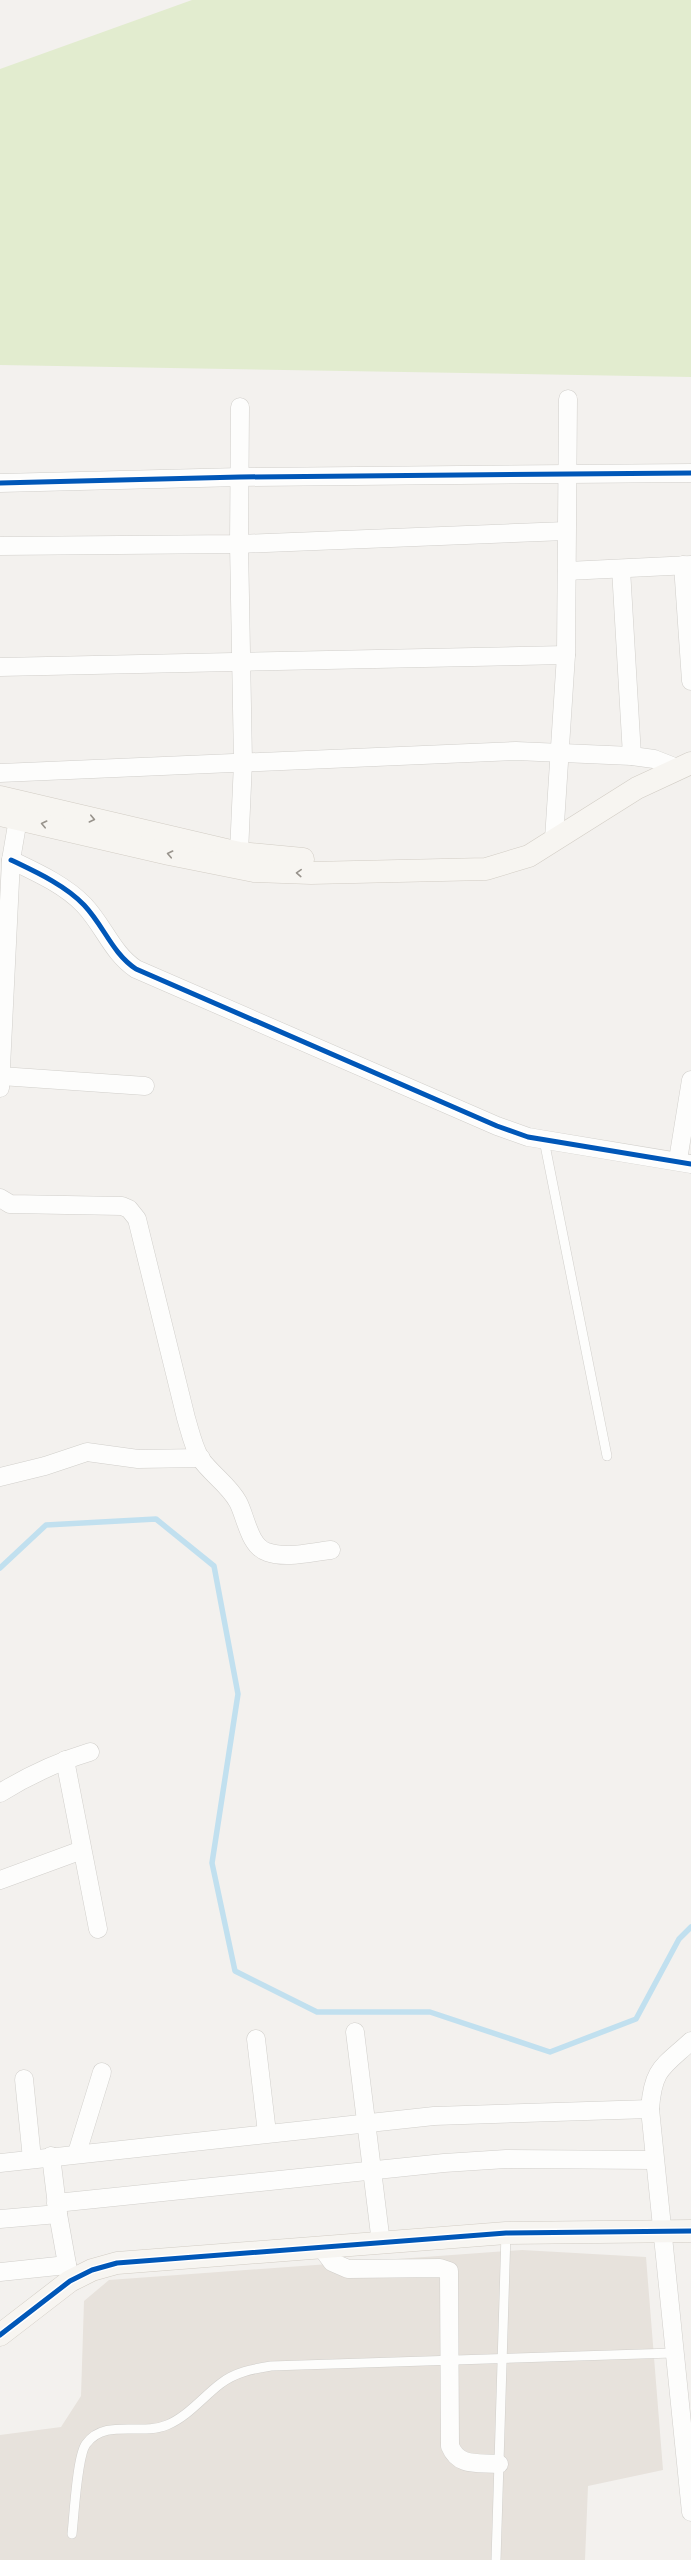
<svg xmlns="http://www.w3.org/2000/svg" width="691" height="2560" font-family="Signika,sans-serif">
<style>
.residential{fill:#e7e2dc}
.grass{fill:#e2eccf}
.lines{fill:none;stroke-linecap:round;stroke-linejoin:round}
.stream{stroke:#c1e0ef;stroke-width:5.5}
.lane-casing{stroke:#d1cfcb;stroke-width:10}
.street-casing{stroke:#d1cfcb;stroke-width:19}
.secondary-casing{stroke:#d2cdc5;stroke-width:23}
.lane{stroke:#fdfdfc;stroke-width:9}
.street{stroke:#fdfdfc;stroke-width:18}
.secondary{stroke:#f7f5f1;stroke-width:22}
.cycleway-casing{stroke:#fff;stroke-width:8}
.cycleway{stroke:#0057b8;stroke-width:5}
.oneway{stroke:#98938c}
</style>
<rect width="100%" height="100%" fill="#f3f1ee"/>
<!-- residential -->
<polygon class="residential" points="522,2250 646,2257 663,2470 588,2486 585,2560 0,2560 0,2435 61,2427 81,2396 84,2301 109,2280"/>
<!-- grass -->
<polygon class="grass" points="192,0 691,0 691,377 0,365 0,69"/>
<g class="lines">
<!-- stream -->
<polyline class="stream" points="0,1568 46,1525 156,1519 214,1566 238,1694 212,1863 235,1971 317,2012 430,2012 550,2052 636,2019 679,1939 691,1927"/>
<defs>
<g id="lane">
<polyline points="544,1140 607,1456"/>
<path d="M72 2534C74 2517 77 2456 86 2444 105 2418 141 2436 167 2425 187 2417 203 2397 220 2384 235 2372 253 2369 271 2366L673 2353"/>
<polyline points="496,2560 506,2233"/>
</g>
<g id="street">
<polyline points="0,483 240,477 691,473"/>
<polyline points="0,546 239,544 566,531"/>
<polyline points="683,565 691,681"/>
<polyline points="621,569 632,756"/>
<polyline points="567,571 691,565"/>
<polyline points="0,667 566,655"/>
<polyline points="0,773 516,751 632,756 654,759 677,768"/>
<polyline points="554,839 566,655 568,399"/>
<path d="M11 860C36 872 65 885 84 905 104 926 112 953 136 969L497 1126 528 1137 691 1164"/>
<polyline points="235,866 239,853 243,762 239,544 240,407"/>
<polyline points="1,1076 145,1086"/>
<polyline points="0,1088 11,860 18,819 24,807"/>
<polyline points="678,1160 691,1080"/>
<path d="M0 1198 10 1204 122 1206 129 1209 137 1219 186 1418C190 1431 193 1446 200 1458 211 1474 229 1485 238 1502 246 1517 249 1546 267 1552 286 1559 311 1552 331 1550"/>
<polyline points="0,1477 45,1466 87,1452 138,1459 201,1458"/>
<polyline points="65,1760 98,1929"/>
<path d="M0 1793C29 1775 57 1762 90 1752"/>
<polyline points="0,1880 82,1850"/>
<polyline points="355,2032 381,2243"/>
<polyline points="256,2039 267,2133"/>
<path d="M691 2041C663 2067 653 2068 650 2109L691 2512"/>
<polyline points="24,2079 32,2159"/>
<polyline points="77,2153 102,2072"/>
<polyline points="51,2156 58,2214 70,2281"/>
<polyline points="0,2163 434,2116 650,2109"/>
<polyline points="56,2203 444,2163 506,2159 654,2160"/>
<polyline points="0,2219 58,2214"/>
<path d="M321 2247 332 2262 348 2269 440 2268 449 2271 450 2446C459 2468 479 2462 499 2464"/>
<polyline points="0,2272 67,2265"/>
</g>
<g id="secondary">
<polyline points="0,797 239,853 303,859"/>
<polyline points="0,815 169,854 254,871 311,873 486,869 529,856 637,788 691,763"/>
<polyline points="0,2335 70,2281 92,2270 117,2263 506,2233 691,2231"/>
</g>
</defs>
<!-- lane casing -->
<use href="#lane" class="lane-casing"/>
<!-- street casing -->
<use href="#street" class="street-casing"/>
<!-- secondary casing -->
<use href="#secondary" class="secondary-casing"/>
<!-- lane -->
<use href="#lane" class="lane"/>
<!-- street -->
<use href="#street" class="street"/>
<!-- secondary -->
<use href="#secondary" class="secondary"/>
<defs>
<g id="cycleway">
<polyline points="0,483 240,477 691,473"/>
<path d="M11 860C36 872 65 885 84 905 104 926 112 953 136 969L497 1126 528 1137 691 1164"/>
<polyline points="0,2335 70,2281 92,2270 117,2263 506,2233 691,2231"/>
</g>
</defs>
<!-- cycleway casing -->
<use href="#cycleway" class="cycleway-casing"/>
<!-- cycleway -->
<use href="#cycleway" class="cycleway"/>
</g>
<!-- one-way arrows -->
<defs><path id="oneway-chevron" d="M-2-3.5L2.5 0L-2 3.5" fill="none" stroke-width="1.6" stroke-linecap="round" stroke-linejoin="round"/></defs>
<g class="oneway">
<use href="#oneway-chevron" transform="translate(92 819) rotate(13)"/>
<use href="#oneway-chevron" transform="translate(44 824) rotate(-167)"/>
<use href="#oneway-chevron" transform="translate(170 854) rotate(-168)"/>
<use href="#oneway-chevron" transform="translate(299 873) rotate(-177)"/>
</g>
</svg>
